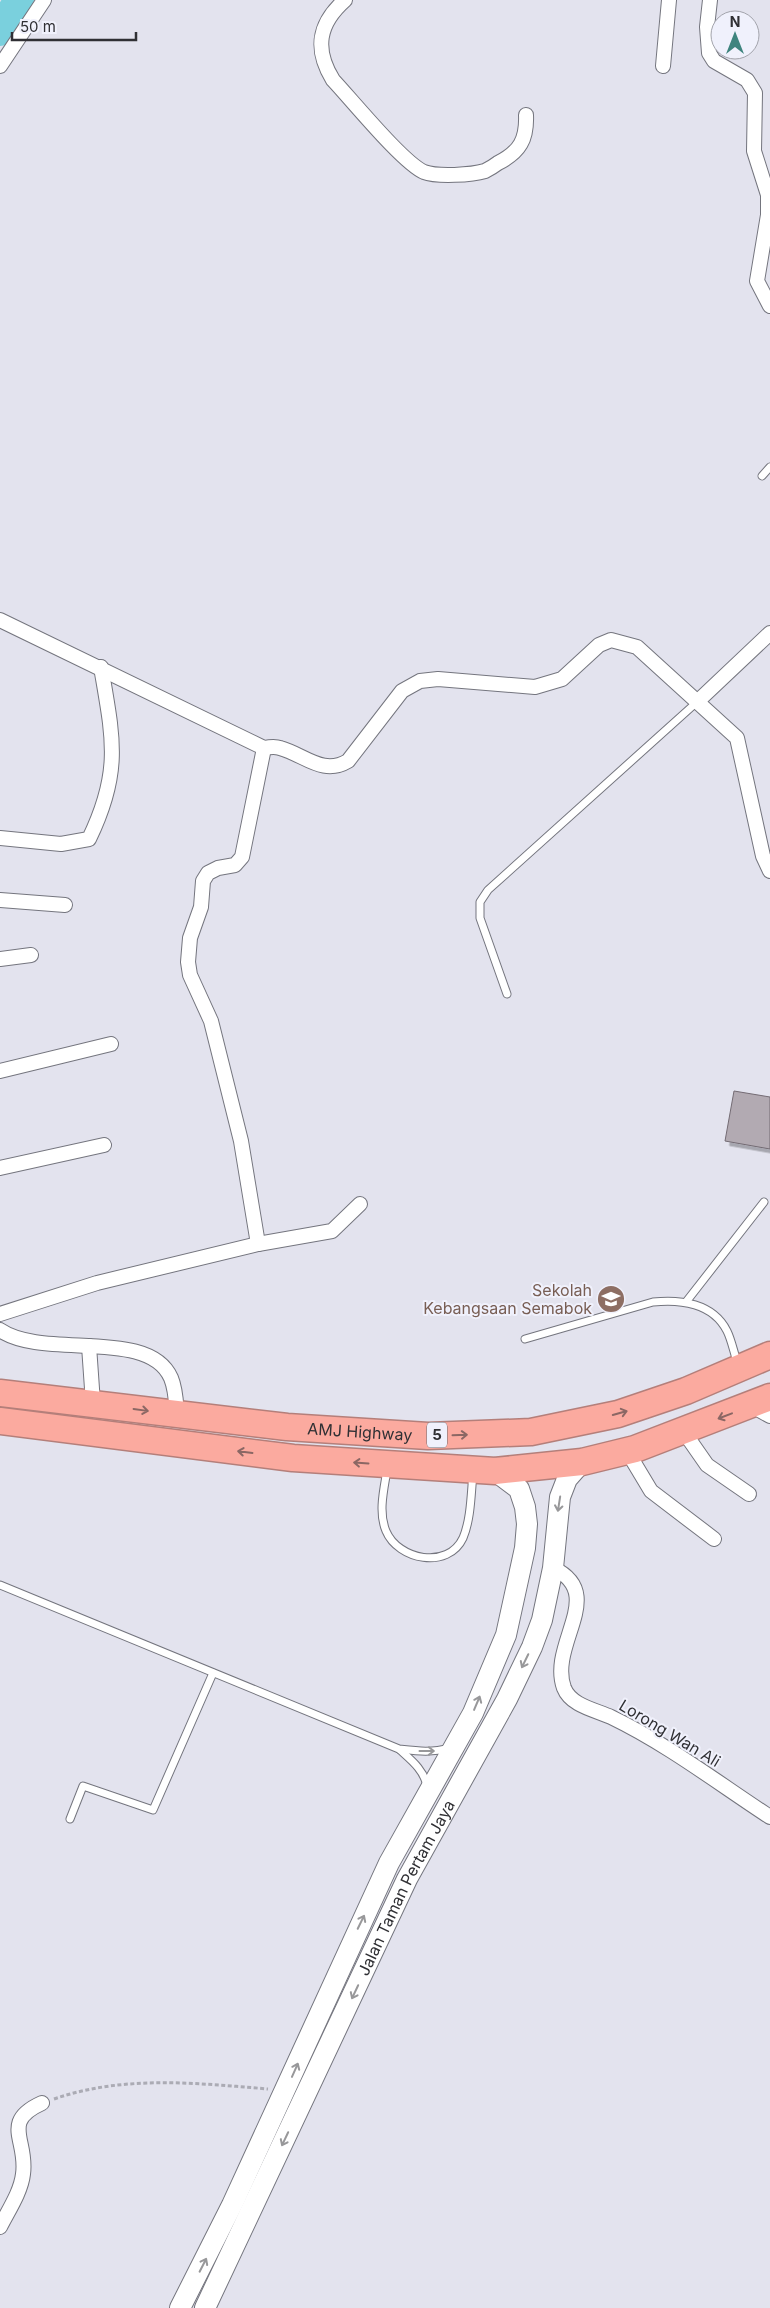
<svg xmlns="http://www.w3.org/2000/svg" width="770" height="2308" font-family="Inter,sans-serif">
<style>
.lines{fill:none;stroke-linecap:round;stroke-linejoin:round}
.river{stroke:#7ad0dd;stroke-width:30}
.building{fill:#b2aab2;stroke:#736b73;filter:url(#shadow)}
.lane-casing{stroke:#74757e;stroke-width:9}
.street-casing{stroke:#74757e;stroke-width:16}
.secondary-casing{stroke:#74757e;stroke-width:22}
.highway-casing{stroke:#b47f7a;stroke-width:29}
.path{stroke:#ababb4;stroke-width:3;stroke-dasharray:4 2.5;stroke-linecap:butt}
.lane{stroke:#fff;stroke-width:7}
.street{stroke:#fff;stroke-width:14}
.secondary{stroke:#fff;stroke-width:20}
.highway{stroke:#fbaa9f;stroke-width:26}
.oneway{stroke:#8b6764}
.oneway2{stroke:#98989a}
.labels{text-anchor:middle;stroke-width:4;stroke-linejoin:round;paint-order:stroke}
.shield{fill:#f0f1fc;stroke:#6a6a70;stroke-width:1}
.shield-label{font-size:15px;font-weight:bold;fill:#303034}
.education-label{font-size:16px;fill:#785e54;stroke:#f0f1fc;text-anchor:end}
.street-label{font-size:16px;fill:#303034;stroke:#f0f1fc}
</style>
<defs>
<filter id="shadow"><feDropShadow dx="4.5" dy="4.5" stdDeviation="0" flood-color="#0004"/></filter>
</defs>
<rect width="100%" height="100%" fill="#e3e3ee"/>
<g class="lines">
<!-- river -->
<polyline class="river" points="0,31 19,0"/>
</g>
<!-- building -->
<polygon class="building" points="734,1091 770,1097 770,1149 725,1141"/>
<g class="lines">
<defs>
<g id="lane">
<polyline points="762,476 770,467"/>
<polyline points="507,994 480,918 480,902 488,890 697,702"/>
<polyline points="686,1302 764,1202"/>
<path d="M525 1339 653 1302C680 1299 713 1303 727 1331 732 1341 734 1354 738 1364"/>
<path d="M387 1470C384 1489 378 1512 386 1531 398 1560 448 1570 463 1538 471 1519 471 1494 473 1473"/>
<path d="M0 1585 399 1749C417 1751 432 1753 449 1748"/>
<path d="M400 1750C411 1760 424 1770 427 1786"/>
<polyline points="70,1819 83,1786 153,1810 213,1673"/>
</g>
<g id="street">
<path d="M345 0C318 24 314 49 333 80 351 99 403 163 424 172 437 177 472 175 485 171 489 169 494 166 498 163 520 152 527 139 526 115"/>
<polyline points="710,0 707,27 709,53 714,61 747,80 755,93 754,151 768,195 768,215 757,281 770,306"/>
<polyline points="0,66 44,0"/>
<polyline points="663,66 669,0"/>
<path d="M0 620 264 748C269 747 275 746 280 748 305 755 323 776 348 761L402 691 420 681 438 679 535 687 562 679 599 645 611 640 637 647 737 738 763 856 770 871"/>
<polyline points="697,702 770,633"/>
<path d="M0 838 61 844 89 839C122 771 113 738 101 667"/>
<polyline points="0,900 65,905"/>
<polyline points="0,959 31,955"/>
<polyline points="0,1071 111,1044"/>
<polyline points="0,1168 104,1145"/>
<polyline points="258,1244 241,1141 211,1021 190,975 188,962 190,938 201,907 203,881 208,873 218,868 235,865 242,857 264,748"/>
<polyline points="0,1314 97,1283 258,1244 332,1231 360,1204"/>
<path d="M0 1330C44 1360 149 1327 171 1378 176 1390 176 1403 177 1415"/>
<polyline points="89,1346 93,1403"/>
<polyline points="752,1406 770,1416"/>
<polyline points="684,1432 707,1465 749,1494"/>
<polyline points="627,1451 651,1491 714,1539"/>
<path d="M553 1568C608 1594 548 1644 564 1688 571 1706 596 1710 611 1717 667 1744 718 1783 770 1817"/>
<path d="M0 2227C8 2211 21 2192 23 2174 28 2140 0 2122 42 2103"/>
</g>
<g id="secondary">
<polyline points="180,2308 232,2205 389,1863 473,1713 506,1635 525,1548 527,1524 525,1507 519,1489 495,1471"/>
<path id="s1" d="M205 2308 407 1879 507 1699 532 1647 542 1620 553 1568 560 1497 567 1479 582 1462"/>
</g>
<g id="highway">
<path id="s2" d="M0 1393 287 1427 428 1436 531 1432 618 1414 686 1391 770 1355"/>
<polyline points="0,1421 293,1458 495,1471 582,1462 635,1449 770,1397"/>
</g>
</defs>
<!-- lane casing -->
<use href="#lane" class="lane-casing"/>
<!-- street casing -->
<use href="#street" class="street-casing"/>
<!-- secondary casing -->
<use href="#secondary" class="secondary-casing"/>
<!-- highway casing -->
<use href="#highway" class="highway-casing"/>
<!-- path -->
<path class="path" d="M54 2099C123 2075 196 2083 268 2089"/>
<!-- lane -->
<use href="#lane" class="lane"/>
<!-- street -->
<use href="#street" class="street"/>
<!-- secondary -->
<use href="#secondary" class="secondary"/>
<!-- highway -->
<use href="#highway" class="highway"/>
</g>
<!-- one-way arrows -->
<defs><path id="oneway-shaft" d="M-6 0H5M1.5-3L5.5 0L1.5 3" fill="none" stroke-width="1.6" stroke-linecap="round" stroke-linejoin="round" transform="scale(1.25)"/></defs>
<g class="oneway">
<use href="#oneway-shaft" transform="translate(141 1410) rotate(8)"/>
<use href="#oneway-shaft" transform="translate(620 1413) rotate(-16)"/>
<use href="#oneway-shaft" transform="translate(725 1416) rotate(159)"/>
<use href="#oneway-shaft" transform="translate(460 1435) rotate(-2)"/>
<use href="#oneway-shaft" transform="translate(245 1452) rotate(-173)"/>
<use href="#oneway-shaft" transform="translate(361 1463) rotate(-176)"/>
</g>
<g class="oneway2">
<use href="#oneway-shaft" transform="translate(559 1504) rotate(99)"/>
<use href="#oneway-shaft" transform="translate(525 1661) rotate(116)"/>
<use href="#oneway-shaft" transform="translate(477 1703) rotate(-67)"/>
<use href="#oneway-shaft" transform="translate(427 1751)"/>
<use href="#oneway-shaft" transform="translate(361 1922) rotate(-64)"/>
<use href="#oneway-shaft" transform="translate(355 1992) rotate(115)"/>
<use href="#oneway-shaft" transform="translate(295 2070) rotate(-66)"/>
<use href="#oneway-shaft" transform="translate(285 2139) rotate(115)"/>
<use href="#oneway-shaft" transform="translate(203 2265) rotate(-63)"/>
</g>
<!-- icons -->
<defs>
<symbol id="school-disc" viewBox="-11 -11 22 22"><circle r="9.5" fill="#8d6e63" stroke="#f0f1fc"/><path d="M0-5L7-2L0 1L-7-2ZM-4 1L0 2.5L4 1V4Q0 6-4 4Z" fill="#fff"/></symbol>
</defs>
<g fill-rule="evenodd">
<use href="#school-disc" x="595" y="1283" width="32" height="32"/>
</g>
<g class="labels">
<!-- shield labels -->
<rect class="shield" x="427" y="1422.5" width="20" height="25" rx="4"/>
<g class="shield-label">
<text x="437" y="1440">5</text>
</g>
<!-- education labels -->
<g class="education-label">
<text x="592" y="1296">Sekolah<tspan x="592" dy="18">Kebangsaan Semabok</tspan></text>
</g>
<!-- street labels -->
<g class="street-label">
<text dy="6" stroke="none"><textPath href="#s2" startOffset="362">AMJ Highway</textPath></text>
<text transform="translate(670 1733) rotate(31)" y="6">Lorong Wan Ali</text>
<text dy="6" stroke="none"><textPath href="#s1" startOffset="466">Jalan Taman Pertam Jaya</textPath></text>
</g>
</g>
<!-- north arrow -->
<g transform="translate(735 35)"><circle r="24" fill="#f0f1fc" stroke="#a3a4ac"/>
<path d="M0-4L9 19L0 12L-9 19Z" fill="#3e847e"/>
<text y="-8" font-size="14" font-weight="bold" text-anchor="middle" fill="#303034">N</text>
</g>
<!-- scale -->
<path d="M12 32v8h124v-8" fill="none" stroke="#303034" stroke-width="2.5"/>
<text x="20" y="32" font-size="15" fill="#303034" stroke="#f0f1fc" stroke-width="4" paint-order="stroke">50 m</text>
</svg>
